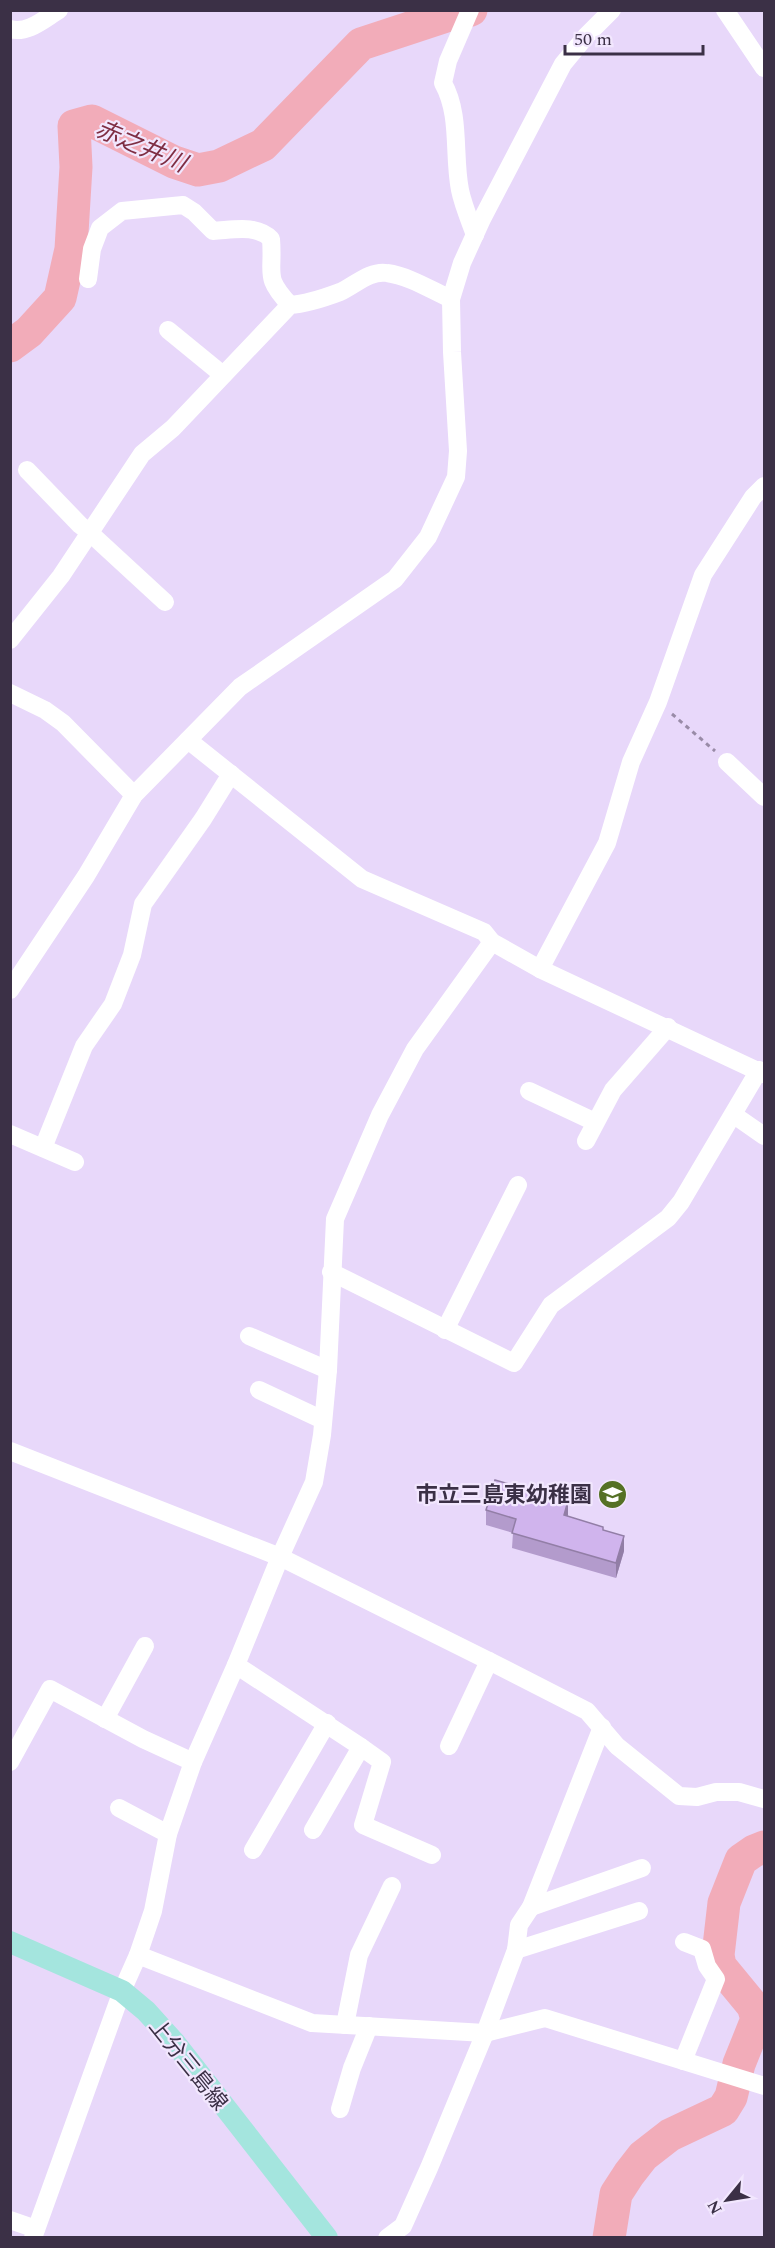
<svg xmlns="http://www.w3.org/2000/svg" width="775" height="2248" font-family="Spectral,'Noto Sans JP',serif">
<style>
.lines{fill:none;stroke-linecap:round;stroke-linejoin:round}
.river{stroke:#f2acb9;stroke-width:33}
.path{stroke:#998ba7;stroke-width:3;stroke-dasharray:4.5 4.5;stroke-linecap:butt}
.minor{stroke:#fff;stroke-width:18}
.major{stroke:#a4e5de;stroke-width:22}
.wall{fill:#b39bcc}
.shaded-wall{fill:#927ea6}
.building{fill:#d0b4ed;stroke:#927ea6;stroke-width:1.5}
.labels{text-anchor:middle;stroke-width:4.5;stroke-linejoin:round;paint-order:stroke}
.poi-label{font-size:22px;font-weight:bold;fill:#3b3046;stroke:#f2e7fe;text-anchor:end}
.street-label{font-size:22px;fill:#3b3046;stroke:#f2e7fe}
.water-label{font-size:24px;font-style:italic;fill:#7f2e43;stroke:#f2e7fe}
</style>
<rect width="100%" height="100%" fill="#e8d8fa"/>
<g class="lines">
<!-- river -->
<g class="river">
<polyline points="10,346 29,332 60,298 71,249 76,167 74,126 92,121 174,162 198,170 219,166 263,145 361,44 452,14 471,10"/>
<polyline points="609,2238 616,2194 629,2174 643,2156 670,2135 723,2110 731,2097 739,2064 757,2019 753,2006 720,1966 718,1955 724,1903 741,1860 754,1851 764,1847"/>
</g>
<!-- path -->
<polyline class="path" points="672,714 715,751"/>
<!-- minor -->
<g class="minor">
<path d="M470 10 448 61 443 83C461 115 453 155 460 190 463 205 470 221 475 235"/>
<polyline points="725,10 764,68"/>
<path d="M10 29C28 34 44 19 59 10"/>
<path d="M88 279 92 249 100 228 122 211 183 205 194 212 213 231C233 230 256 224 271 239 274 275 263 276 290 305"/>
<polyline points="168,330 223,375"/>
<polyline points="27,470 80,525 89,532 165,602"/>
<path d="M10 640 61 576 142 454 173 428 290 305C307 304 324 298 340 292 354 286 370 270 387 273 409 276 431 290 451 299"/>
<polyline points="10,693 45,710 63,723 134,795"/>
<polyline points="188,740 362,879 484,932 492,942 540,969 607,843 631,762 658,702 703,575 753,497 764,486"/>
<polyline points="727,762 764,797"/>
<polyline points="540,969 764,1074"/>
<polyline points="10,990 86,876 134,795 240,687 395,579 428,537 456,477 458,451 452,352 451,299 462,263 482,219 563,64 587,35 612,10"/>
<polyline points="529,1091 595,1122"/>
<polyline points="734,1115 764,1136"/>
<polyline points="10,1134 75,1162"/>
<polyline points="586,1141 613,1090 668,1027"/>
<polyline points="43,1148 84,1046 113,1004 132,955 143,904 203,819 231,774"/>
<polyline points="331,1272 514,1363 551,1305 668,1218 681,1202 759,1070"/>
<polyline points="445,1330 518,1185"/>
<polyline points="249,1336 328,1370"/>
<polyline points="259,1390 323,1420"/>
<polyline points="10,1451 280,1557 489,1661 587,1711 617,1746 679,1796 697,1797 716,1792 739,1792 764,1799"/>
<polyline points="236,1665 361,1747 313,1830"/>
<polyline points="105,1719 145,1646"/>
<polyline points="449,1746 489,1661"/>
<polyline points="361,1747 382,1762 363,1825 432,1855"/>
<polyline points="10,1762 50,1689 143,1739 193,1762"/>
<polyline points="119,1808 168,1834"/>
<polyline points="253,1850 327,1723"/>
<polyline points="531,1907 642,1868"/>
<polyline points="516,1950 639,1911"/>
<polyline points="138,1955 312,2023 485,2033 545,2018 764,2086"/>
<polyline points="345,2025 359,1955 392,1886"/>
<polyline points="683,2061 716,1979 707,1966 702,1949 684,1942"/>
<polyline points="340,2109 352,2068 369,2026"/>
<polyline points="10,2220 36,2229"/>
<polyline points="33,2238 122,1991 138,1955 153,1911 168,1834 193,1762 236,1665 280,1557 314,1482 322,1435 328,1370 335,1219 380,1115 415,1049 492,942"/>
<polyline points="387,2238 403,2226 429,2168 485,2033 516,1950 519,1925 531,1907 602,1727"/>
</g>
<!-- major -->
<polyline class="major" points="10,1942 122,1991 146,2011 175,2043 327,2238"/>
</g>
<!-- wall -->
<polygon class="wall" points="486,1510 568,1516 603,1530 624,1551 616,1578 512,1548 513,1533 486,1525"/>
<!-- shaded-wall -->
<g class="shaded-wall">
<polygon points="568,1501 568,1516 564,1515"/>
<polygon points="624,1536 624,1551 616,1578 616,1563"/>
</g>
<!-- building -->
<polygon class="building" points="495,1480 568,1501 564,1515 603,1527 603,1530 624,1536 616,1563 512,1533 516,1519 486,1510"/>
<!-- icons -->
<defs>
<symbol id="school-disc" viewBox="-11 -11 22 22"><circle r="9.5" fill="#557125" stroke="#f2e7fe"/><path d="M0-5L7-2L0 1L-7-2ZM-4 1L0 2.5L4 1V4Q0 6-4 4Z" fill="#fff"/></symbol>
</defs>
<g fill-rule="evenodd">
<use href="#school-disc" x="596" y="1478" width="33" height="33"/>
</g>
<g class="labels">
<!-- poi labels -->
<g class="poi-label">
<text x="592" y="1502">市立三島東幼稚園</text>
</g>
<!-- street labels -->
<g class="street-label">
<text transform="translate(189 2064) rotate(51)" y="8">上分三島線</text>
</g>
<!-- water labels -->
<g class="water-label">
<text transform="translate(141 146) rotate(23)" y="8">赤之井川</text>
</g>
</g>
<!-- border -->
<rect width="775" height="2248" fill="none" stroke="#3b3046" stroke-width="24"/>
<!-- north arrow -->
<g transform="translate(727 2200) rotate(240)" stroke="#f2e7fe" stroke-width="4.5" paint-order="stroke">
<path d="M0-4.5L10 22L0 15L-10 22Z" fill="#3b3046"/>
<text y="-9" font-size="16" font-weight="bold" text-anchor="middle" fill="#3b3046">N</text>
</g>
<!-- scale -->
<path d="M565 45v9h138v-9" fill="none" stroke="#3b3046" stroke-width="3"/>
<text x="574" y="45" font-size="18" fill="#3b3046" stroke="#f2e7fe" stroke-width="4.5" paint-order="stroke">50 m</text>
</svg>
